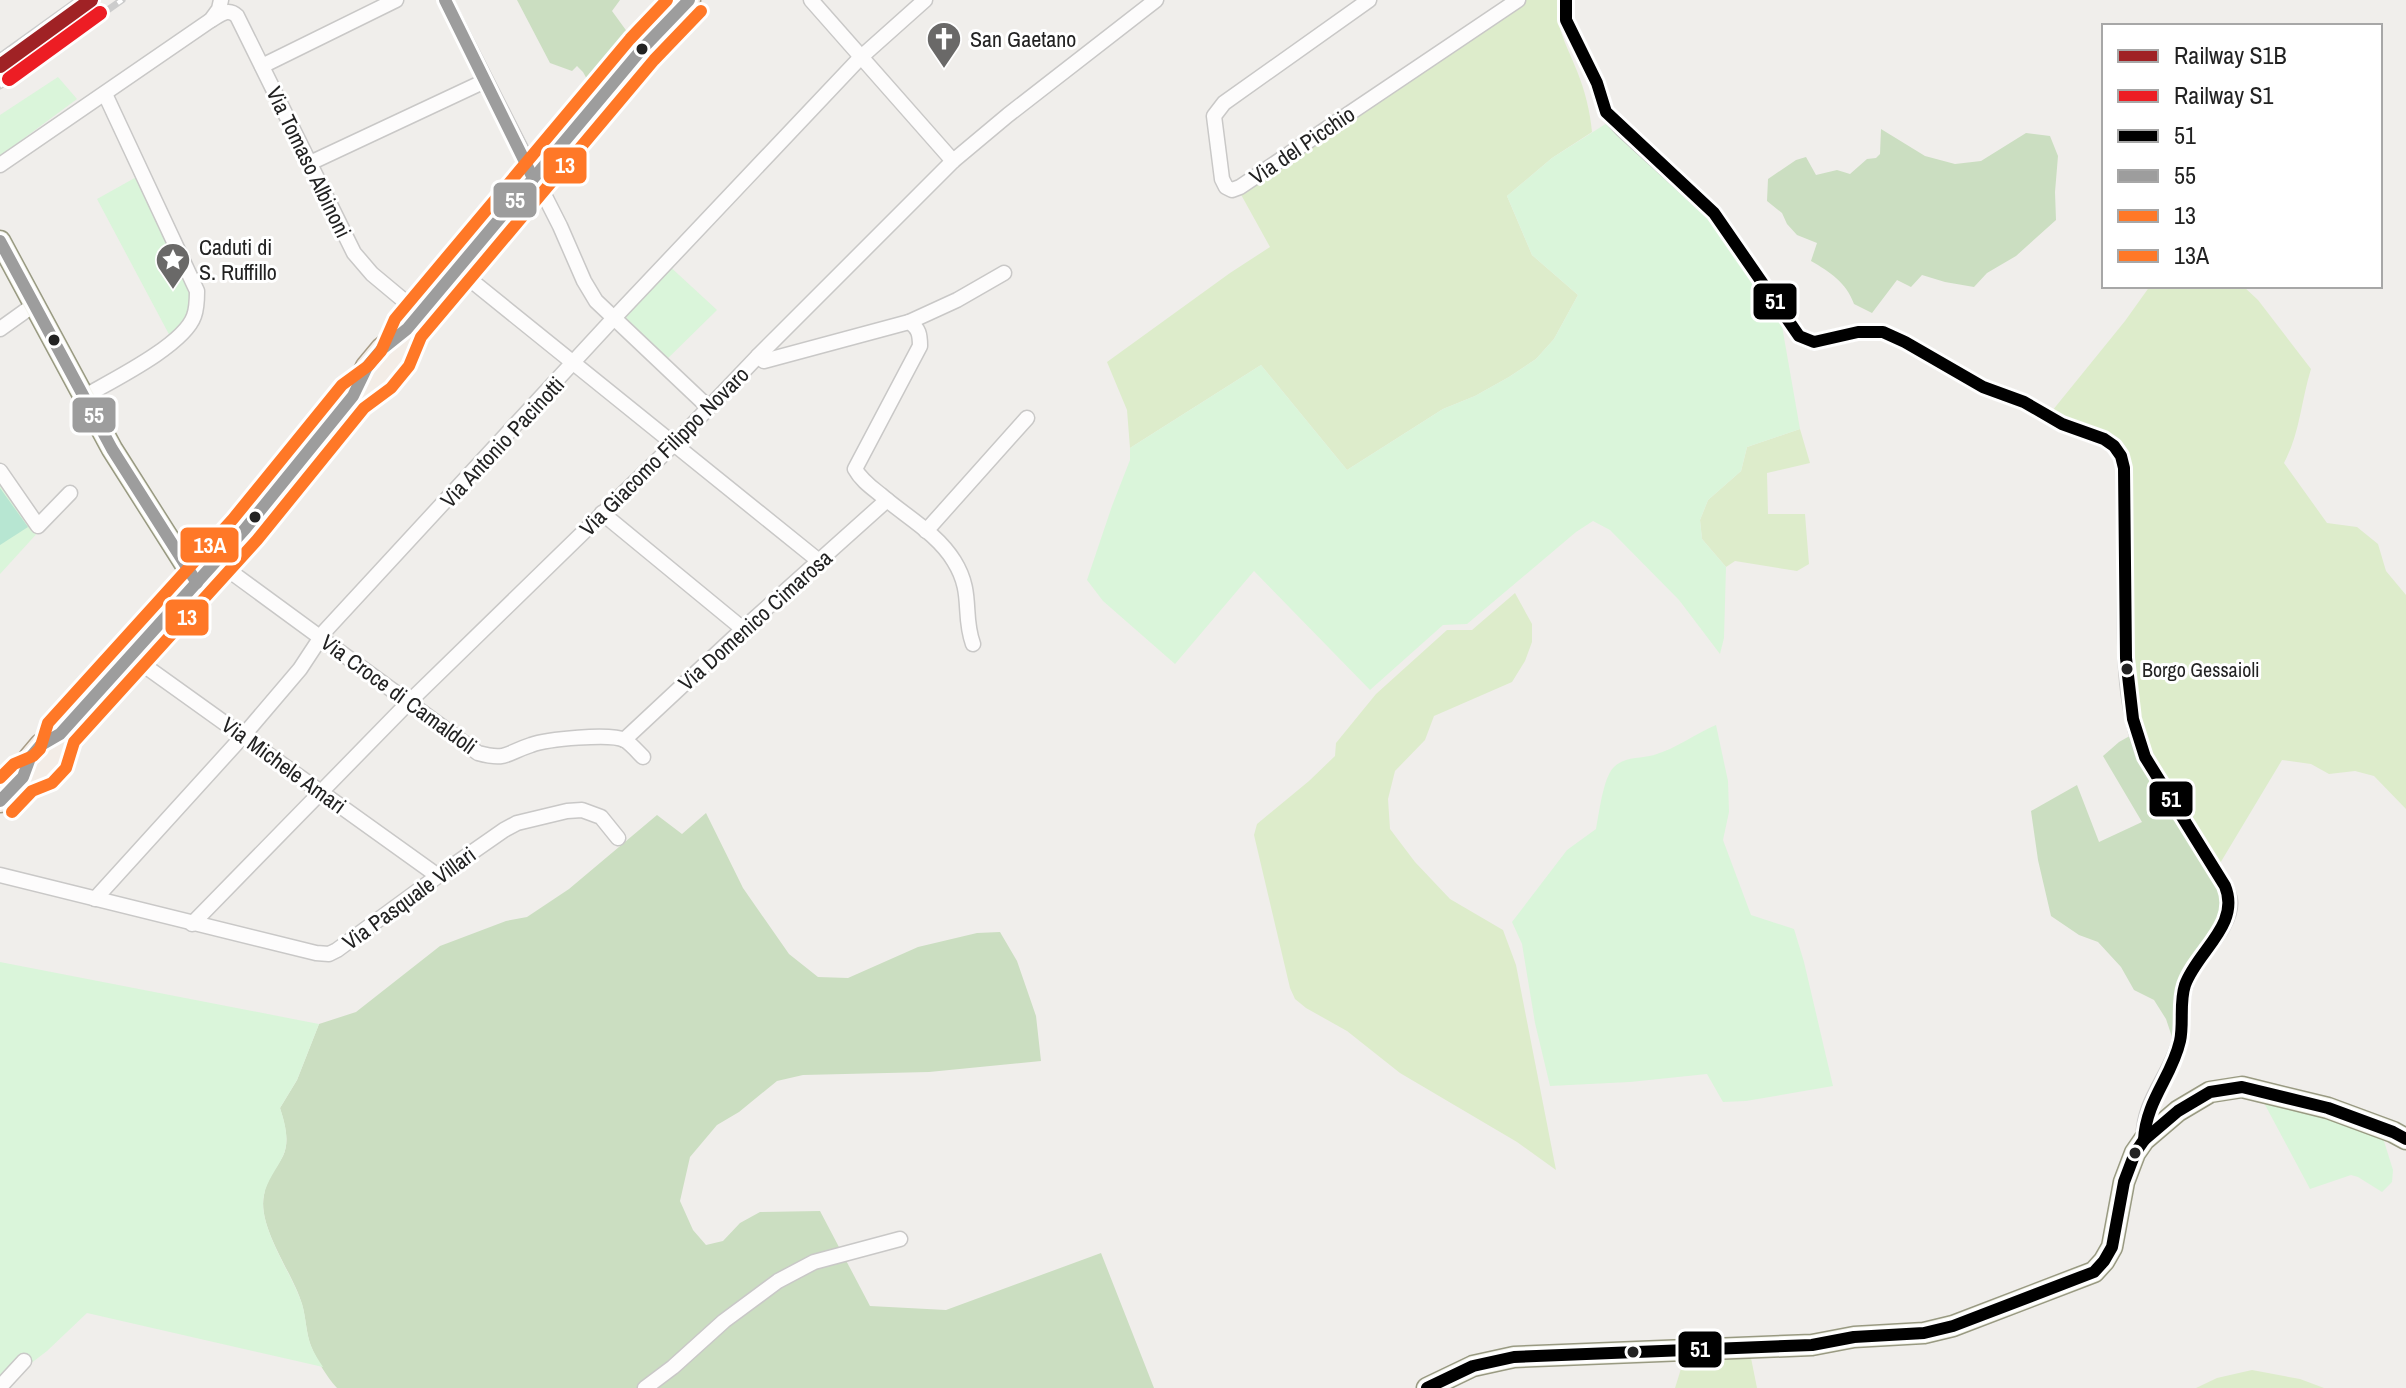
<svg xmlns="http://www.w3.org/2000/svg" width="2406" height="1388" font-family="'Archivo Narrow',sans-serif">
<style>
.grass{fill:#ddeccb}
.forest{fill:#cbdec1}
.park{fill:#daf5da}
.pitch{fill:#b7e6d2}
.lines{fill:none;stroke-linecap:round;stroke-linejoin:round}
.street-casing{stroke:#c9c8c7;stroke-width:17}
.secondary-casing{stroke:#999a82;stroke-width:23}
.primary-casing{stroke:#a79c86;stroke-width:25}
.street{stroke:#fdfcfc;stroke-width:14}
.secondary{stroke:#f4f4ed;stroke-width:20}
.primary{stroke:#f3ede7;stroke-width:22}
.rail-casing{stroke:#ccc;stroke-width:7}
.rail{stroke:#fff;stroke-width:4;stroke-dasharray:12;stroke-linecap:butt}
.bus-1-casing{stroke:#fff;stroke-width:18}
.bus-2-casing{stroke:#fff;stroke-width:18}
.bus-3-casing{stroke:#fff;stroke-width:18}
.bus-4-casing{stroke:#fff;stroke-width:18}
.bus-1{stroke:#000;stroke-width:12}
.bus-2{stroke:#9d9d9d;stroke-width:12}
.bus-3{stroke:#ff7827;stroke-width:12}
.bus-4{stroke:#ff7827;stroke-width:12}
.rail-1-casing{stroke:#fff;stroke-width:20}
.rail-2-casing{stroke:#fff;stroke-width:20}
.rail-1{stroke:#a02225;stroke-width:14}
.rail-2{stroke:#ed1d24;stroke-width:14}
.bus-dot{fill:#222;stroke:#fff;stroke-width:3}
.labels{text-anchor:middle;stroke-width:6;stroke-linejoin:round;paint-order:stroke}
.bus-label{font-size:20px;fill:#222;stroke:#fff;text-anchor:start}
.poi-label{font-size:22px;fill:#222;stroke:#fff;text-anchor:start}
.street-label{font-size:22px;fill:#222;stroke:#fff}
.line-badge{stroke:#fff;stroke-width:3}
.badge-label{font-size:22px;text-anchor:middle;font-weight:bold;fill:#fff}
</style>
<rect width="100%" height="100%" fill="#f0eeeb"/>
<!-- grass -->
<g class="grass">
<path d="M1521 0H1557C1556 30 1567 45 1577 71 1585 91 1590 111 1592 132L1552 158 1507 196 1532 255 1578 295 1554 339 1536 359 1509 377 1475 396 1443 409 1347 470 1261 365 1130 448 1127 410 1107 362 1230 273 1270 247 1239 191Z"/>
<path d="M2150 286H2243L2258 300 2311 369C2301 401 2300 433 2284 463L2327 523 2357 527 2378 544 2386 571 2406 595V809L2374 776 2355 771 2329 774 2311 764 2282 760 2219 865 2143 742 2128 686 2120 478 2115 454 2106 439 2048 416 2125 321Z"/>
<polygon points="1800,429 1810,463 1767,473 1768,514 1805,514 1809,564 1797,571 1735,561 1726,567 1702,539 1700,520 1708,500 1741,471 1747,447"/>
<polygon points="1515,593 1532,624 1532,642 1525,661 1512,682 1434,716 1425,740 1395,771 1388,799 1390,829 1415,862 1450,899 1503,930 1516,965 1556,1170 1517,1142 1400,1073 1347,1031 1306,1008 1295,999 1290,988 1254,835 1257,824 1309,781 1335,756 1336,743 1376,694 1447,630 1472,630"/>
<polygon points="1751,1358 1757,1388 1675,1388 1684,1359"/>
<polygon points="2252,1370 2300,1379 2324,1388 2196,1388 2217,1378"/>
</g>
<!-- forest -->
<g class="forest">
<polygon points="517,0 620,0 612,11 628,33 588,81 583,72 577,66 572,71 550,63"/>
<path d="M1881 129 1925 156 1955 164 1981 161 2026 133 2050 136 2058 156 2055 192 2056 220 2016 256 1987 273 1974 287 1945 282 1922 275 1911 287 1897 280 1872 313 1854 304C1846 282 1830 272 1811 261L1817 243 1797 235 1787 224 1782 213 1767 201 1768 179 1796 160 1806 157 1816 175 1837 170 1850 174 1867 159 1876 158 1880 154Z"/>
<polygon points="2135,733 2230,901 2195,964 2173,1040 2166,1019 2154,1000 2134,990 2121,967 2098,942 2079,935 2051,916 2038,860 2031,811 2077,785 2099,842 2142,822 2103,756 2119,742"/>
<path d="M706 813 743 888 789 954 818 977 848 978 918 947 977 933 1000 932 1017 961 1036 1016 1041 1061 929 1072 803 1075 777 1081 739 1112 717 1125 690 1157 680 1201 693 1230 706 1245 723 1241 740 1223 760 1212 820 1211 870 1306 946 1310 1101 1253 1154 1388H337C327 1377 317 1361 311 1346 306 1333 306 1318 302 1304 293 1273 257 1227 264 1195 266 1180 276 1169 283 1156 290 1142 285 1124 280 1108L297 1080 319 1024 356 1012 440 946 506 921 527 917 569 889 657 815 682 834Z"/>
</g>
<!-- park -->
<g class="park">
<polygon points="58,77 77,99 0,156 0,115"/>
<polygon points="1607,123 1707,211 1754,277 1782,326 1800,429 1747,447 1741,471 1708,500 1700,520 1702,539 1726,567 1724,638 1720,654 1679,600 1610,530 1593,521 1576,532 1467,624 1443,625 1370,690 1254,571 1175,664 1103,601 1087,580 1112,506 1130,460 1130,448 1261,365 1347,470 1443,409 1475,396 1509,377 1536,359 1554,339 1578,295 1532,255 1507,196 1552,158"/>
<polygon points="140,175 195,291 195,304 172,340 97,199"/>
<polygon points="666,263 717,310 662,364 614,318"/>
<polygon points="0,475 41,529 0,574"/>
<path d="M1716 725 1728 781 1729 812 1723 840 1751 915 1794 929 1804 962 1833 1086 1746 1101 1723 1102 1707 1074 1630 1082 1550 1086 1535 1023 1522 944 1512 922 1567 850 1596 829C1599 814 1603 779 1613 768 1624 756 1640 759 1654 755 1677 748 1695 734 1716 725Z"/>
<path d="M0 962 319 1024 297 1080 280 1108C285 1123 290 1141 283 1156 277 1169 267 1180 264 1195 257 1226 292 1273 302 1304 306 1317 306 1333 311 1346 314 1353 319 1361 323 1367L87 1313 47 1351 0 1387Z"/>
<polygon points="2263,1101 2342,1121 2383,1138 2393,1170 2392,1182 2382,1192 2358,1177 2351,1175 2310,1189"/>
</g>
<!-- pitch -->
<polygon class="pitch" points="0,488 28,527 0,545"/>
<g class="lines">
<defs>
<g id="street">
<polyline points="445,0 560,226 584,281 596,301 708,407"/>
<polyline points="811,0 953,161"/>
<polyline points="1369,0 1224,103 1214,116 1222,179 1226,187 1232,190 1240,187 1518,0"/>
<path d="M1566 0V20L1597 83 1606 112 1622 129 1714 213 1799 336 1814 342 1858 332H1883L1905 342 1983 387 2024 402 2062 424 2104 439 2114 446 2121 456 2124 468C2124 511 2125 555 2125 598 2125 651 2124 707 2145 757L2225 886C2227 891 2230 897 2230 903 2230 930 2195 957 2186 983 2178 1003 2184 1024 2179 1044 2169 1078 2142 1103 2144 1140"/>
<path d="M211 20C220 15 228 7 237 16L354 253 372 274 420 314"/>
<polyline points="262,66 396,0"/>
<polyline points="310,163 485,81"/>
<polyline points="0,165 211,20 219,9 221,0"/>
<polyline points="457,269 819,561"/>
<polyline points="909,322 957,300 1004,273"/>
<polyline points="0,329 35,304"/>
<path d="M758 356 764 361 909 322C919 328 920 335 920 346L855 469C861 480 871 487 881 495 905 516 937 533 954 561 974 593 962 614 973 644"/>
<path d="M85 396C113 380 184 345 194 316 197 308 197 299 197 291L105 94"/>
<polyline points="0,471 38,526 70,493"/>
<polyline points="602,513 743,629"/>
<polyline points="926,531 1027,418"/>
<path d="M216 561 478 753C507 761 506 753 531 745 547 739 610 733 625 740 631 744 638 752 643 757"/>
<polyline points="131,656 438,876"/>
<polyline points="624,740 743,629 887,500"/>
<polyline points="0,875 316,953 329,954 337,950 438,876 504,830 517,823 567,811 582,810 601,817 618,838"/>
<polyline points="95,899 243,736 300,669 325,631 614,318 860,58 925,0"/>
<polyline points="192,924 408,703 674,444 758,356 953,161 1008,115 1156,0"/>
<polyline points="0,1387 24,1361"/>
<polyline points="645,1388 673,1367 724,1321 778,1281 814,1262 900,1239"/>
</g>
<g id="secondary">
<polyline points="0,241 112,449 197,583"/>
<polyline points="1427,1388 1473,1366 1514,1357 1812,1345 1854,1337 1924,1333 1953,1326 2094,1272 2104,1261 2112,1247 2124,1182 2135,1153 2144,1140 2178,1111 2210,1092 2242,1087 2328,1108 2393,1132 2406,1139"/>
</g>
<g id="primary">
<path d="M354 396C385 375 392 366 406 331"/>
<path d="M23 777C50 767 53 761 60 734"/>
<polyline points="0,801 23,777 30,758 41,745 60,734 245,529 353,396 367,367 382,349 407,329 642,49 689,0"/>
</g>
</defs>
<!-- street casing -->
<use href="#street" class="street-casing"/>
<!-- secondary casing -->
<use href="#secondary" class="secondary-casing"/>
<!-- primary casing -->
<use href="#primary" class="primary-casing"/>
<!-- street -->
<use href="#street" class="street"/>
<!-- secondary -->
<use href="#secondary" class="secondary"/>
<!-- primary -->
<use href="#primary" class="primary"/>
<defs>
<g id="rail">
<polyline points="0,56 78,0"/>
<polyline points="0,86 122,0"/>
</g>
</defs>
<!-- rail casing -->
<use href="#rail" class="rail-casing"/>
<!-- rail -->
<use href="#rail" class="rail"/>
<defs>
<g id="bus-1">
<path d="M1566 0V20L1597 83 1606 112 1714 213 1799 336 1814 342 1858 332H1883L1905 342 1983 387 2024 402 2062 424 2104 439 2114 446 2121 456 2124 468 2126 658 2133 719 2145 757 2225 886C2241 925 2197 951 2185 985 2179 1003 2184 1023 2180 1041 2172 1077 2146 1100 2144 1140"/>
<polyline points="1427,1388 1473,1366 1514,1357 1812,1345 1854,1337 1924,1333 1953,1326 2094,1272 2104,1261 2112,1247 2124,1182 2135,1153 2144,1140 2178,1111 2210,1092 2242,1087 2328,1108 2393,1132 2406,1139"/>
</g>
<g id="bus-2">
<polyline points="445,0 533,178"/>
<polyline points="0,241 112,449 197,583"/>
<polyline points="0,801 23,777 30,758 41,745 60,734 245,529 353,396 367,367 382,349 407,329 642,49 689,0"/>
</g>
<polyline id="bus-3" points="12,812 32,791 52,783 66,768 74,742 257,540 364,408 391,388 409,366 421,337 654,60 701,11"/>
<polyline id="bus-4" points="0,778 14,764 33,756 40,749 48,723 233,519 342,385 368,366 381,351 395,319 630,39 667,0"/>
</defs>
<!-- bus-1 casing -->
<use href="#bus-1" class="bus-1-casing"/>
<!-- bus-2 casing -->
<use href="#bus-2" class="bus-2-casing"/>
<!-- bus-3 casing -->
<use href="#bus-3" class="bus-3-casing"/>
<!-- bus-4 casing -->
<use href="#bus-4" class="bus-4-casing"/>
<!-- bus-1 -->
<use href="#bus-1" class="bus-1"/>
<!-- bus-2 -->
<use href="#bus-2" class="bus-2"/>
<!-- bus-3 -->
<use href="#bus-3" class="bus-3"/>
<!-- bus-4 -->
<use href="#bus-4" class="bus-4"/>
<defs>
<polyline id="rail-1" points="0,66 91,0"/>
<polyline id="rail-2" points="9,79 100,13"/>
</defs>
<!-- rail-1 casing -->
<use href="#rail-1" class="rail-1-casing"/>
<!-- rail-2 casing -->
<use href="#rail-2" class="rail-2-casing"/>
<!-- rail-1 -->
<use href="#rail-1" class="rail-1"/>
<!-- rail-2 -->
<use href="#rail-2" class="rail-2"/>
</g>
<!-- icons -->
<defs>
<symbol id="church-pin" viewBox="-11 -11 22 30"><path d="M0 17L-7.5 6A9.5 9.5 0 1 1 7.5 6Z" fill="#6a6968" stroke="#fff"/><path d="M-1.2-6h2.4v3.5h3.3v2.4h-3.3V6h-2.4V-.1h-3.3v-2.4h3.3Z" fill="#fff"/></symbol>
<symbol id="sight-pin" viewBox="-11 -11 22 30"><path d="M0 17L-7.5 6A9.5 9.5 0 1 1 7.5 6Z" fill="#6a6968" stroke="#fff"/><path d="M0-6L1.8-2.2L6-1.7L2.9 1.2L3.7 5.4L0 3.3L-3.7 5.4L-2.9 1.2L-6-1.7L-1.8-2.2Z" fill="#fff"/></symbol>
</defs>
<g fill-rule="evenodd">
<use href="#church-pin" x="924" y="19" width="40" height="54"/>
<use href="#sight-pin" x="153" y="240" width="40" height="54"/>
</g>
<!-- markers -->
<g class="bus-dot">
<circle cx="642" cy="49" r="7"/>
<circle cx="54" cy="340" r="7"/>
<circle cx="255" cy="517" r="7"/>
<circle cx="2127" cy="669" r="7"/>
<circle cx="2135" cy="1153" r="7"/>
<circle cx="1633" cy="1352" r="7"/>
</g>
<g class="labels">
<!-- bus labels -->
<g class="bus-label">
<text x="2142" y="677">Borgo Gessaioli</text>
</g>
<!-- poi labels -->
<g class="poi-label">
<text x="970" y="47">San Gaetano</text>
<text x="199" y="255">Caduti di<tspan x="199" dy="25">S. Ruffillo</tspan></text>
</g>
<!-- street labels -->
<g class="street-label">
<text transform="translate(1302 145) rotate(-34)" y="8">Via del Picchio</text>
<text transform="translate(309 162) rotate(64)" y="8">Via Tomaso Albinoni</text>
<text transform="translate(502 442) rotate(-47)" y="8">Via Antonio Pacinotti</text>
<text transform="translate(664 451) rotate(-45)" y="8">Via Giacomo Filippo Novaro</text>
<text transform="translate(755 620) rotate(-42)" y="8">Via Domenico Cimarosa</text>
<text transform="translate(399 694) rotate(36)" y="8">Via Croce di Camaldoli</text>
<text transform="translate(284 765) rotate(36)" y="8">Via Michele Amari</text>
<text transform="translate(409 898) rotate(-36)" y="8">Via Pasquale Villari</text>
</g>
</g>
<g class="line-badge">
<rect x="542" y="146" width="46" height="39" rx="8" fill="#ff7827"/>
<rect x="492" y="181" width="46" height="38" rx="8" fill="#9d9d9d"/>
<rect x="1752" y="282" width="46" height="39" rx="8" fill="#000"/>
<rect x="71" y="396" width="46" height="38" rx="8" fill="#9d9d9d"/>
<rect x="179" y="526" width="61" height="38" rx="8" fill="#ff7827"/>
<rect x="164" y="598" width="46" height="39" rx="8" fill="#ff7827"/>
<rect x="2148" y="780" width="46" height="38" rx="8" fill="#000"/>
<rect x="1677" y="1330" width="46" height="39" rx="8" fill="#000"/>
</g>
<g class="badge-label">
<text x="565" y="173">13</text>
<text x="515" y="208">55</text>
<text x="1775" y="309">51</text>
<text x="94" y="423">55</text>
<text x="210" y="553">13A</text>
<text x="187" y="625">13</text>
<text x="2171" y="807">51</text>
<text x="1700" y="1357">51</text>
</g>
<!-- legend -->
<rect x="2102" y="24" width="280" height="264" fill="#ffffff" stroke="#a7a7a7" stroke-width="2"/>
<rect x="2118" y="50" width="40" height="12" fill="#a02225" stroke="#a7a7a7" stroke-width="2"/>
<text x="2174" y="64" font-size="24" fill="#222222">Railway S1B</text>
<rect x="2118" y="90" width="40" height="12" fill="#ed1d24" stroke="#a7a7a7" stroke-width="2"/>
<text x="2174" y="104" font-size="24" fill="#222222">Railway S1</text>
<rect x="2118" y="130" width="40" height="12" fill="#000000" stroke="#a7a7a7" stroke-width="2"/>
<text x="2174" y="144" font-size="24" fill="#222222">51</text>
<rect x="2118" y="170" width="40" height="12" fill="#9d9d9d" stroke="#a7a7a7" stroke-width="2"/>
<text x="2174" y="184" font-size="24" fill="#222222">55</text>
<rect x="2118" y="210" width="40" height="12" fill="#ff7827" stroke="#a7a7a7" stroke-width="2"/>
<text x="2174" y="224" font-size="24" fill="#222222">13</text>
<rect x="2118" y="250" width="40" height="12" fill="#ff7827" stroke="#a7a7a7" stroke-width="2"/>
<text x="2174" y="264" font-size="24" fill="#222222">13A</text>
</svg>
